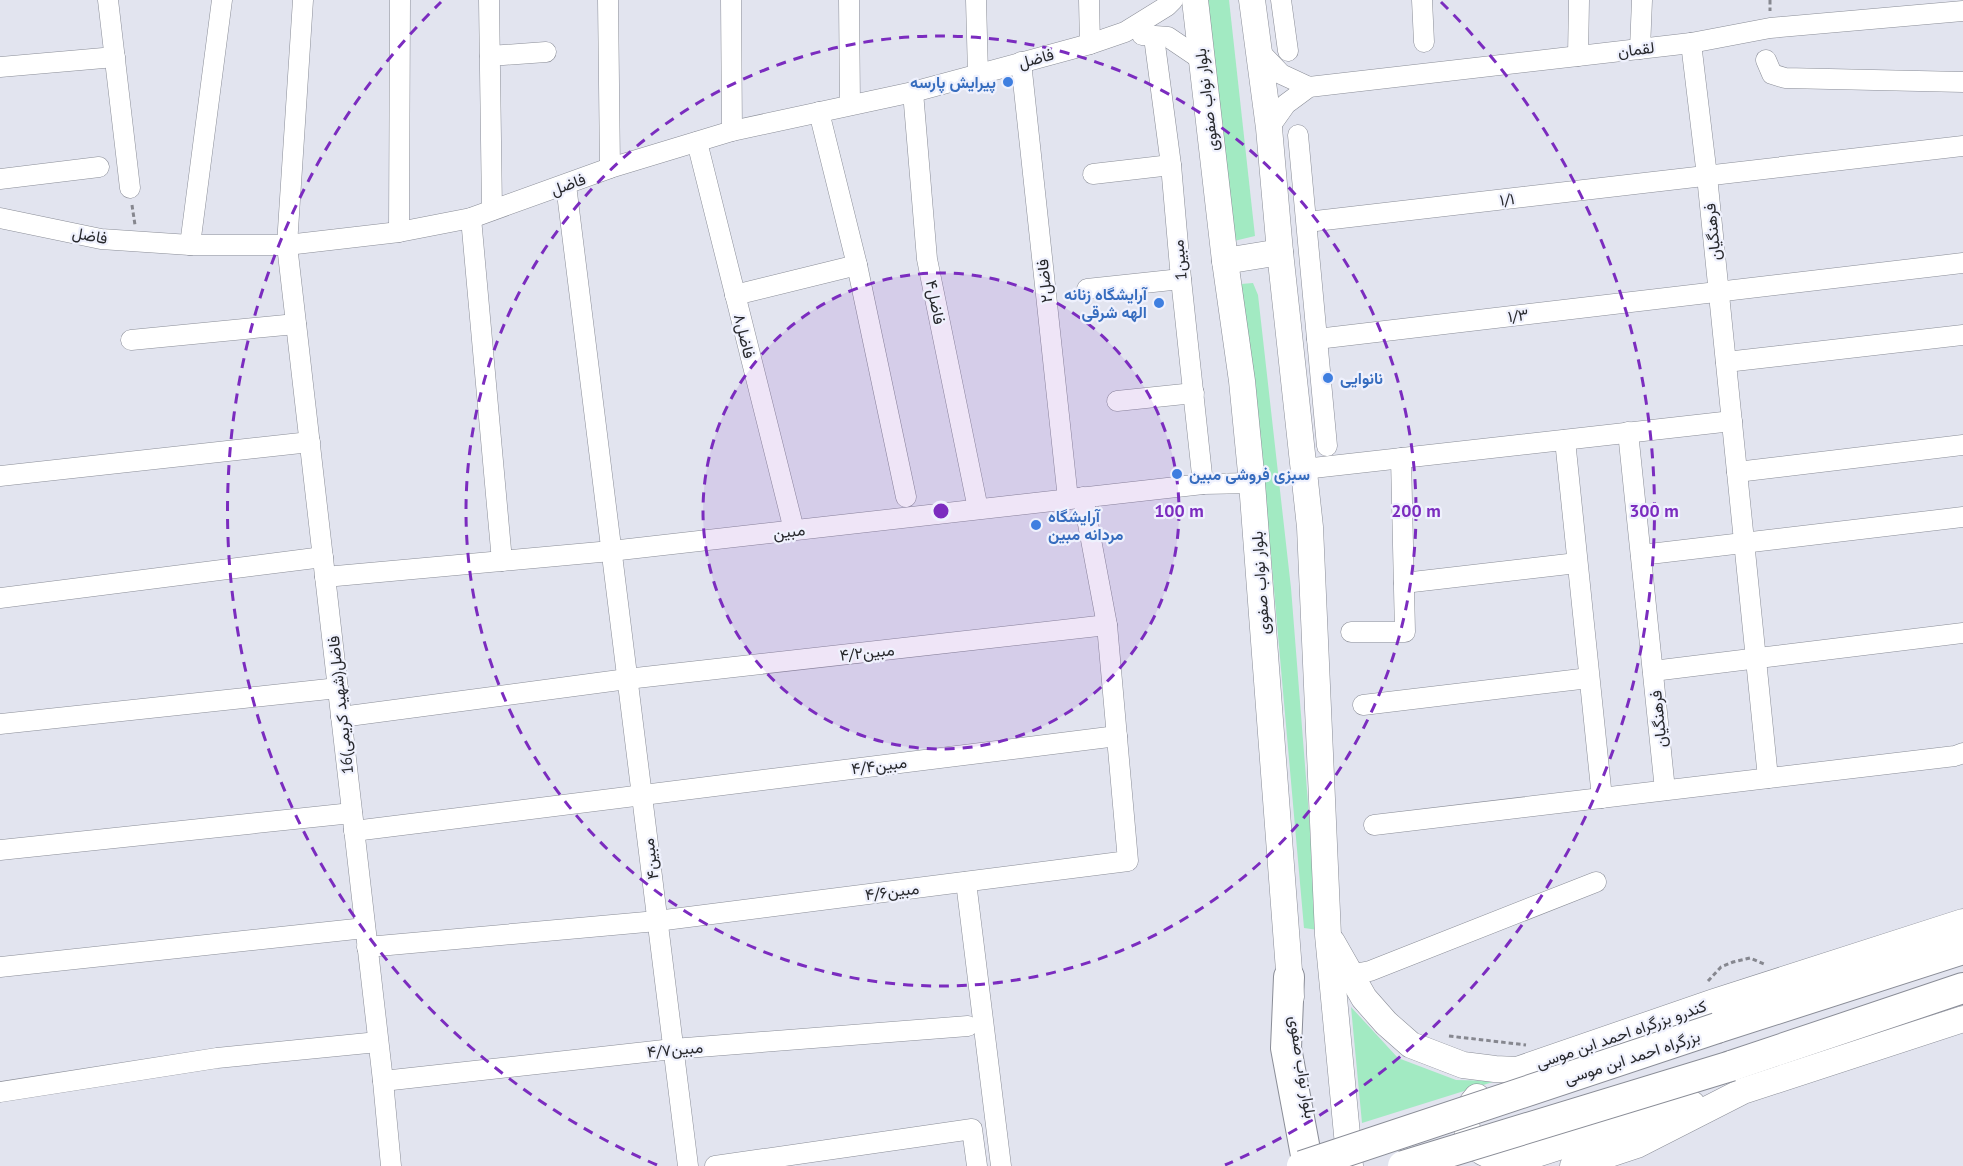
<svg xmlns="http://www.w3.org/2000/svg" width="1963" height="1166" font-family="'PT Sans',Vazirmatn,sans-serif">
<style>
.green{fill:#a2eac2}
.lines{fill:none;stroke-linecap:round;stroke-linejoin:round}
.minor-casing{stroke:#8a8d97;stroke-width:21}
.major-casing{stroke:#8a8d97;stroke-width:27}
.highway-casing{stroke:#8a8d97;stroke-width:32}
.path{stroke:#86878f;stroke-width:3;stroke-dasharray:4.5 3;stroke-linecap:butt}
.minor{stroke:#fff;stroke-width:20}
.major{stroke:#fff;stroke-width:26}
.highway{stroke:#fff;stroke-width:30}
.highway-bridge-casing{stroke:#8a8d97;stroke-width:32;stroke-linecap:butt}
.highway-bridge{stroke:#fff;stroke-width:30}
.ring{fill:none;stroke:#7b2cbf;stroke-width:3;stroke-dasharray:10 8}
.shop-dot{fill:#3f7fe0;stroke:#eff1fd;stroke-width:2}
.labels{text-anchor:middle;stroke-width:4.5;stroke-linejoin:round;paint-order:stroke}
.street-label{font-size:16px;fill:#27282c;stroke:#eff1fd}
.shop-label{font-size:16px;font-weight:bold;fill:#366cbe;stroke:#eff1fd;text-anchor:start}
.centre{fill:#7b2cbf;stroke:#eff1fd;stroke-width:3}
.ring-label{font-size:18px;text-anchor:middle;font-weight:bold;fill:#7b2cbf;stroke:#eff1fd;stroke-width:4.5;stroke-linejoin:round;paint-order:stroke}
</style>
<rect width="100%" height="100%" fill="#e2e4ef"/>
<!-- green -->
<g class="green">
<polygon points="1208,0 1229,0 1255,236 1234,241"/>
<polygon points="1253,283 1258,295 1291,588 1318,930 1304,928 1271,556 1241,302 1241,284"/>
<polygon points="1351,1007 1398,1058 1456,1080 1496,1081 1362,1123"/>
</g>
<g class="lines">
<defs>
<g id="minor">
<polyline points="108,0 130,188"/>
<polyline points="303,0 287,245 383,1081 391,1166"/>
<polyline points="489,0 492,210"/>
<polyline points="608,0 610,168"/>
<polyline points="731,0 732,131"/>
<polyline points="849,0 850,105"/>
<polyline points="976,0 978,74"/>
<polyline points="1089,0 1090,44"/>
<polyline points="1281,0 1288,51"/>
<polyline points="1422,0 1424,42"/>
<polyline points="1142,35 1168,37 1202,60"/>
<polyline points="1154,37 1171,165 1181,279 1203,484"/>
<polyline points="1691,43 1707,176 1768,778"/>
<polyline points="1640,49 1642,0"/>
<polyline points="1258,50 1281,74 1309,87"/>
<polyline points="490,56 546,52"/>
<polyline points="1578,56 1579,0"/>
<polyline points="1766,60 1772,74 1785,78 1963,82"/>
<polyline points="1021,62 1068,499"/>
<polyline points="0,67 115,57"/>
<polyline points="913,92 927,259 978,509"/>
<polyline points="819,112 857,265 906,497"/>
<polyline points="1269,128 1286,104 1309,87 1691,43 1770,28 1963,11"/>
<polyline points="1298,135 1327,446"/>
<polyline points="697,142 794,530"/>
<polyline points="1093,174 1171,165"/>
<polyline points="0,179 99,167"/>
<polyline points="566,185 688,1166"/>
<polyline points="0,218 101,239 190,245 287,245 399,232 471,218 610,168 732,131 913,92 1090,44 1125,32 1167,6 1173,0"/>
<polyline points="471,218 502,561"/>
<polyline points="1307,222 1963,146"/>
<polyline points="399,232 400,0"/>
<polyline points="190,245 222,0"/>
<polyline points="1087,289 1181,279"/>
<polyline points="735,295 857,265"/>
<polyline points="1317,339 1963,263"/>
<polyline points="131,340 296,324"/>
<polyline points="1726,362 1963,335"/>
<polyline points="1117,401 1194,393"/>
<polyline points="1628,432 1665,790"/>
<polyline points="1565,440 1602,798"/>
<polyline points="1304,469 1732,421"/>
<polyline points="1737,472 1963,445"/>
<polyline points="0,476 310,442"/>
<polyline points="1641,555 1963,517"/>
<polyline points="325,577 611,551 1203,484 1252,483"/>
<polyline points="1404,583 1577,563"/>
<polyline points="0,598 323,557"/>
<polyline points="1351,632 1405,632 1401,458"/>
<polyline points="1653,671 1963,633"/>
<polyline points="1363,705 1589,678"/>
<polyline points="341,717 627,679 1107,625"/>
<polyline points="0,724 338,688"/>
<polyline points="1374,825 1955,756 1963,753"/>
<polyline points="354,831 1117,736"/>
<polyline points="0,850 352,813"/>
<polyline points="966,882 1001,1166"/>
<polyline points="367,947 657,921 1128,861 1107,625 1083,497"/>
<polyline points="0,967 365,928"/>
<polyline points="1350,975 1370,971 1596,882"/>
<polyline points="383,1081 673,1049 968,1026"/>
<polyline points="0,1092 217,1058 378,1042"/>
<polyline points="715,1166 972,1129 977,1166"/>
</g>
<g id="major">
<polyline points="1195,0 1225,261 1242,381 1252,483 1291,997"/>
<polyline points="1252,0 1269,128 1280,252 1310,527 1328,935 1350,1166"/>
<polyline points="1225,261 1280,252"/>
<polyline points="1332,942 1364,998 1386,1023 1411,1045 1463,1065 1495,1069 1517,1070 1714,1002 1963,922"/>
<path d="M1477 1097C1465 1110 1462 1125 1472 1140 1475 1144 1477 1149 1481 1151 1492 1158 1504 1160 1518 1160L1692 1104"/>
<polyline points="1573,1166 1637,1145 1743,1091 1963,1019"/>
</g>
<g id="highway">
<polyline points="1289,977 1286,1048 1308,1166"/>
<polyline points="1717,1028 1963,949"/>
<polyline points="1731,1066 1963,988"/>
</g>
</defs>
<!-- minor casing -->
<use href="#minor" class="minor-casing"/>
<!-- major casing -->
<use href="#major" class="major-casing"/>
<!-- highway casing -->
<use href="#highway" class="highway-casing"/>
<!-- path -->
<g class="path">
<polyline points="1770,0 1770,11"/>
<polyline points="132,205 135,225"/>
<polyline points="1708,981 1721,967 1733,962 1750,958 1764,964"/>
<polyline points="1449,1036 1526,1045"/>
</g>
<!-- minor -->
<use href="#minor" class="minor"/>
<!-- major -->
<use href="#major" class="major"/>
<!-- highway -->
<use href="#highway" class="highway"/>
<defs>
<g id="highway-bridge">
<polyline points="1302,1166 1717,1028"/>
<polyline points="1403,1166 1731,1066"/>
</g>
</defs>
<!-- highway-bridge casing -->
<use href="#highway-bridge" class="highway-bridge-casing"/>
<!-- highway-bridge -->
<use href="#highway-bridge" class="highway-bridge"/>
</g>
<!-- distance rings -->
<circle cx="941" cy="511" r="238" fill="#7b2cbf" fill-opacity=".12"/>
<g class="ring">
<circle cx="941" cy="511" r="238"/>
<circle cx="941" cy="511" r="475"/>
<path d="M657 1165A713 713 0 0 1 441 2M1441 2A713 713 0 0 1 1225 1165"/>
</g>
<!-- markers -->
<g class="shop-dot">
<circle cx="1008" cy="82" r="6"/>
<circle cx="1159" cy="303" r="6"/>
<circle cx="1328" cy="378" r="6"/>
<circle cx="1177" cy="474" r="6"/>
<circle cx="1036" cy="525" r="6"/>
</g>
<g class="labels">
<!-- street labels -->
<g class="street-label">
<text transform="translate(1636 49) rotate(-7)" y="6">لقمان</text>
<text transform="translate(1036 58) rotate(-15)" y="6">فاضل</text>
<text transform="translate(1206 100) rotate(-97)" y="6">بلوار نواب صفوی</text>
<text transform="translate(568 184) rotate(-20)" y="6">فاضل</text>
<text transform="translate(1507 199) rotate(-7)" y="6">۱/۱</text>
<text transform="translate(1712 232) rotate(-96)" y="6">فرهنگیان</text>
<text transform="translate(90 235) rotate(10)" y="6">فاضل</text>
<text transform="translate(1179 260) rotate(-95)" y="6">1مبین</text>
<text transform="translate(1044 281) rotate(-96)" y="6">۲فاضل</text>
<text transform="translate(936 302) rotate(79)" y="6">۴فاضل</text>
<text transform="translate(1518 315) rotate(-7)" y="6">۱/۳</text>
<text transform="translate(745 336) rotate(76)" y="6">۸فاضل</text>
<text transform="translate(789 531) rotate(-7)" y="6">مبین</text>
<text transform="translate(1260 583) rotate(-94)" y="6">بلوار نواب صفوی</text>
<text transform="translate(867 652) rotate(-6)" y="6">۴/۲مبین</text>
<text transform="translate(340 705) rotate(-96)" y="6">16فاضل(شهید کریمی)</text>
<text transform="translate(1658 719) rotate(-96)" y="6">فرهنگیان</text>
<text transform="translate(879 765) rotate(-7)" y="6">۴/۴مبین</text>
<text transform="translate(650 859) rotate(-97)" y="6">۴مبین</text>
<text transform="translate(892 891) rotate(-7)" y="6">۴/۶مبین</text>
<text transform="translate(1621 1034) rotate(-19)" y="6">کندرو بزرگراه احمد ابن موسی</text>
<text transform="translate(675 1049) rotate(-5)" y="6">۴/۷مبین</text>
<text transform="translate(1632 1057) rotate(-18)" y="6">بزرگراه احمد ابن موسی</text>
<text transform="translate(1303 1067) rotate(81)" y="6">بلوار نواب صفوی</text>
</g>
<!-- shop labels -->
<g class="shop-label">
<text x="996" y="88" text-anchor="end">پیرایش پارسه</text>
<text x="1147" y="300" text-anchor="end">آرایشگاه زنانه<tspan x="1147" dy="18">الهه شرقی</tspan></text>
<text x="1340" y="384">نانوایی</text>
<text x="1189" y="480">سبزی فروشی مبین</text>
<text x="1048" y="522">آرایشگاه<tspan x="1048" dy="18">مردانه مبین</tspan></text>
</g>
</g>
<circle cx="941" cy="511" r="9" class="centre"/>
<g class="ring-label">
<text x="1179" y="517">100 m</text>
<text x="1416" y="517">200 m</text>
<text x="1654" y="517">300 m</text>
</g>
</svg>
